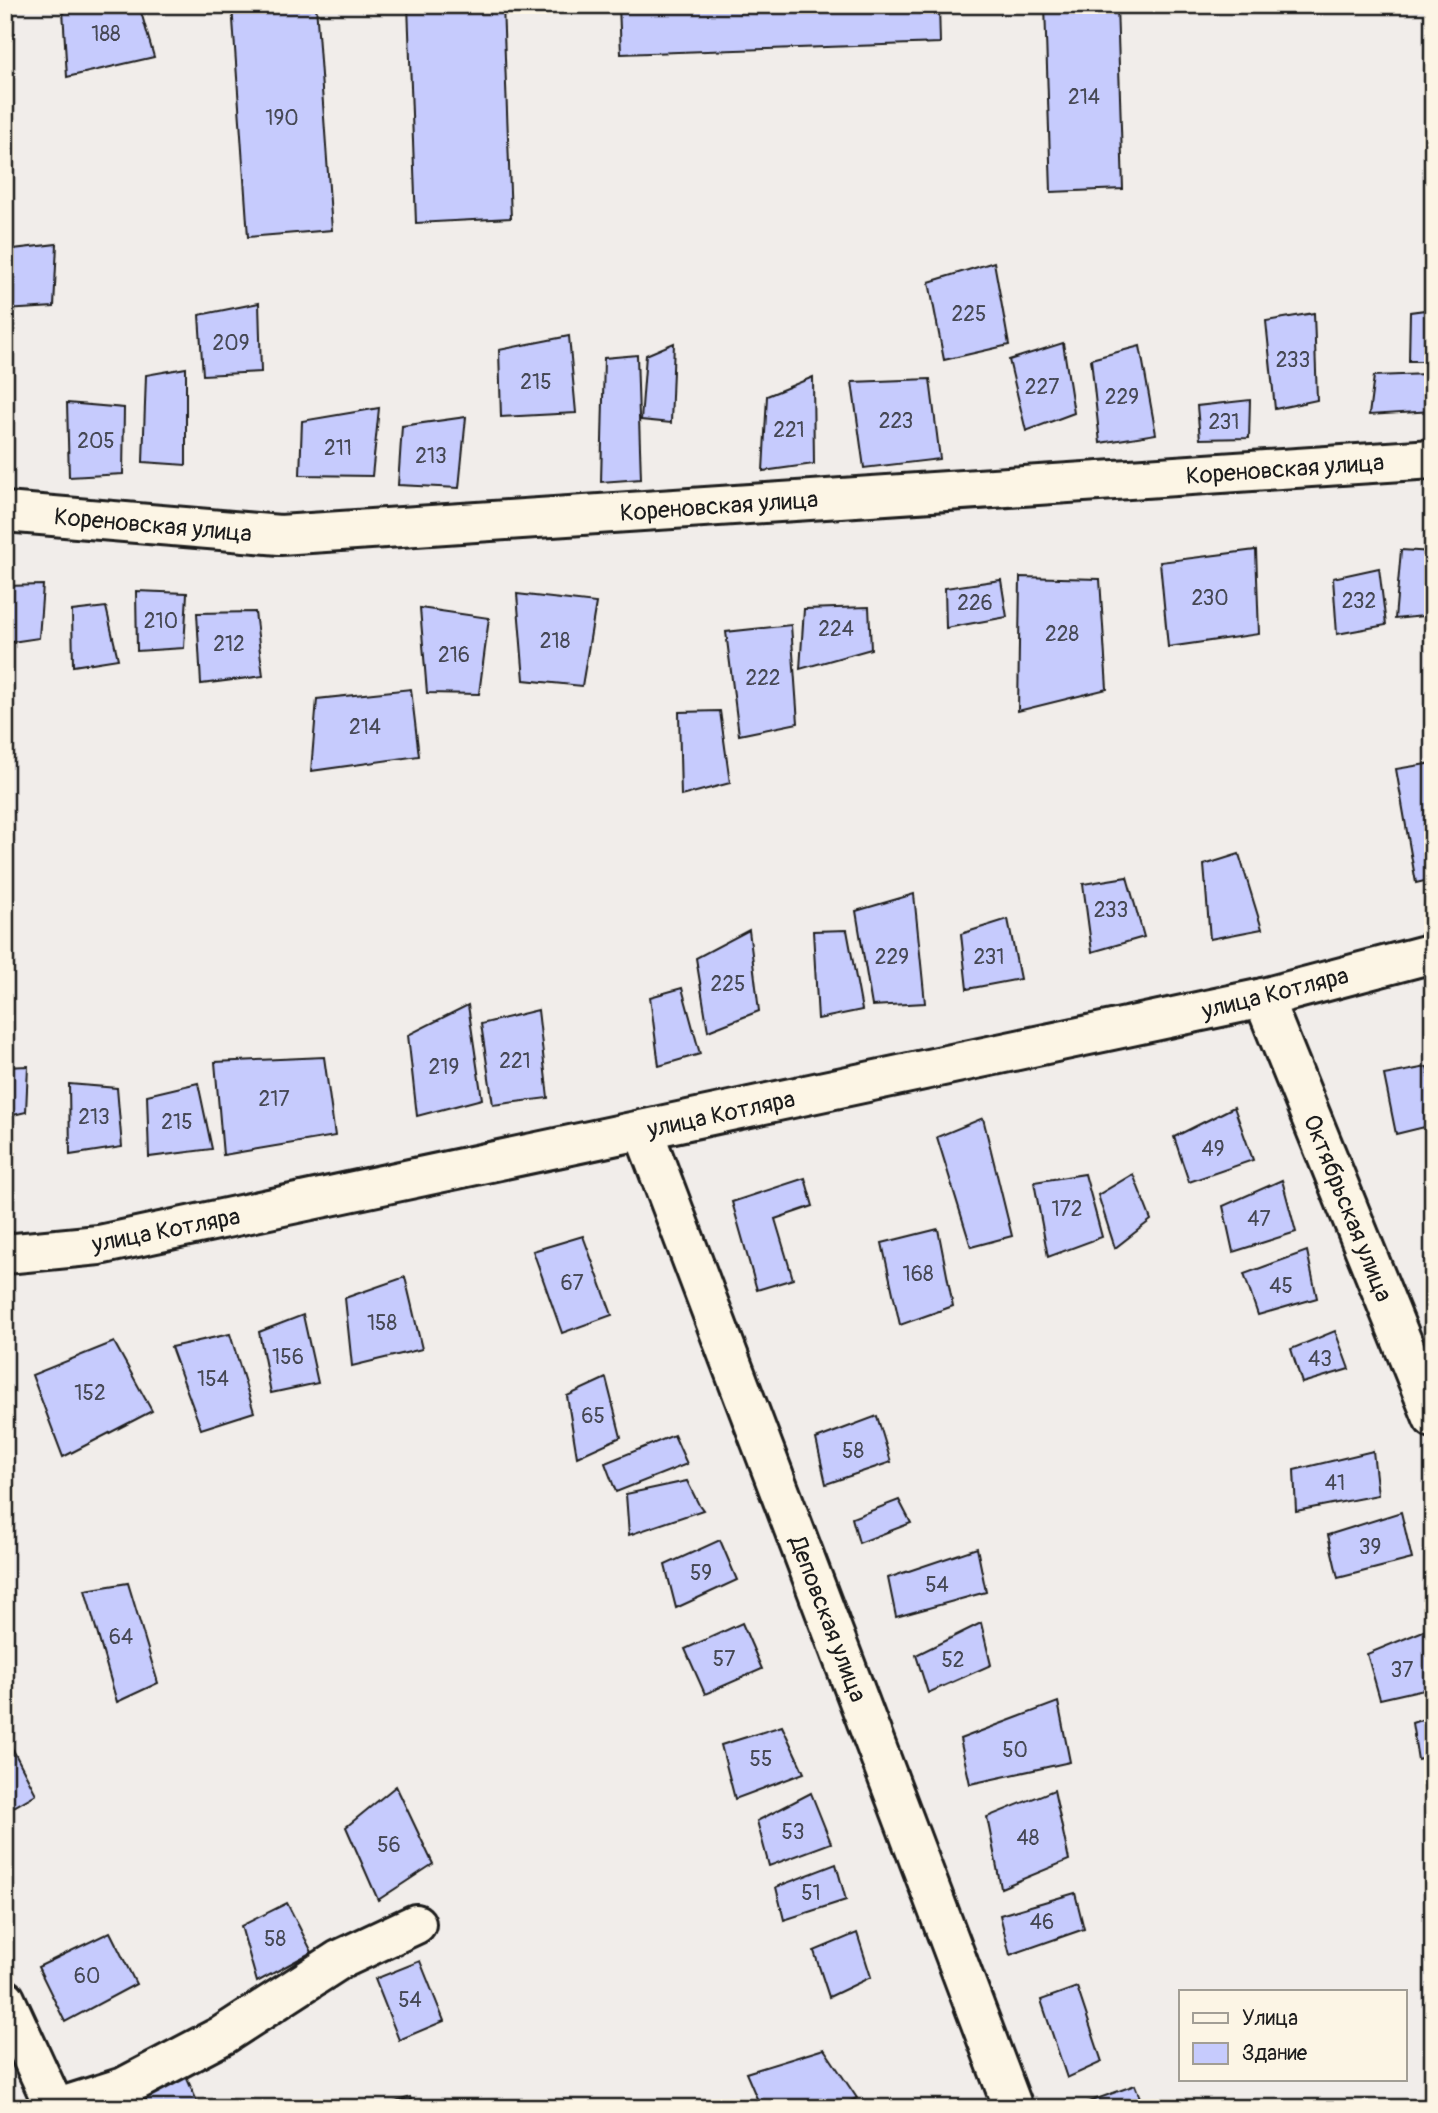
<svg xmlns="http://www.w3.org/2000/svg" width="1438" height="2113" font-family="Pangolin,sans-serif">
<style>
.building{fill:#c6cbfd;stroke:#1c1c1c;stroke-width:2}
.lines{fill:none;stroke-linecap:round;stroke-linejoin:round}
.minor-casing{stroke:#1c1c1c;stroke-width:44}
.minor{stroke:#fcf5e5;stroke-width:38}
.labels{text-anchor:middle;stroke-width:5;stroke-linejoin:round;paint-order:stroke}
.number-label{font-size:21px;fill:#464854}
.street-label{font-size:24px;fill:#1c1c1c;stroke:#fcf5e5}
</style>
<rect width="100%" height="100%" fill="#f1edea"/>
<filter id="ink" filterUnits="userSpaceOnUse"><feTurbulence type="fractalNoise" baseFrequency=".0143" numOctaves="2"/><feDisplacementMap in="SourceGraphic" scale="14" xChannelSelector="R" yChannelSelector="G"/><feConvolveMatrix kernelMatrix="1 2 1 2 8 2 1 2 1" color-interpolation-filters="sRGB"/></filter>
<g filter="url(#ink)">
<!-- building -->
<g class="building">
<polygon points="79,5 139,5 154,57 67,77 63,10"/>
<polygon points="232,5 316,5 332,230 248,237"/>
<polygon points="408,5 503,5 511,218 416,223"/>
<polygon points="619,5 939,5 940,43 621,54"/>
<polygon points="1045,5 1117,5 1123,189 1051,192"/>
<polygon points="57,244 54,307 5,310 5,250"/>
<polygon points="994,262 1009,345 944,360 929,282"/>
<polygon points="259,303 261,372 203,375 199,315"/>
<polygon points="1433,309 1433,361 1409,361 1410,312"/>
<polygon points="1314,313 1317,400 1275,409 1266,321"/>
<polygon points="569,336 576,413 501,417 499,350"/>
<polygon points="674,343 671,423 641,420 646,355"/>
<polygon points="1063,343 1074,413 1026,431 1009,360"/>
<polygon points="1140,346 1156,434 1100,443 1091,359"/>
<polygon points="637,355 641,479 601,482 604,358"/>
<polygon points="186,368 186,465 143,462 146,375"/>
<polygon points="1428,374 1433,411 1369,415 1374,376"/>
<polygon points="813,377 814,464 763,471 767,396"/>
<polygon points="930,379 940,459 864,468 852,382"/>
<polygon points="1250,400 1249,438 1200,439 1197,406"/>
<polygon points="67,403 124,408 123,474 69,477"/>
<polygon points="379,408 372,476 300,475 302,421"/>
<polygon points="466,417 459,488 398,485 402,426"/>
<polygon points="1256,550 1259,634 1168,647 1160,562"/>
<polygon points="1401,550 1433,552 1433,615 1395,619"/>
<polygon points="1379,568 1386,625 1337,634 1333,578"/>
<polygon points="1020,577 1100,579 1107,689 1018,711"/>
<polygon points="1001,580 1007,617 946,628 945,588"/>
<polygon points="43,585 39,638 5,643 5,586"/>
<polygon points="136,591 187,593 184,648 137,651"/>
<polygon points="517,594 596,603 582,686 524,680"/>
<polygon points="106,607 118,659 73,666 72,611"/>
<polygon points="869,607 871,649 800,669 804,609"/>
<polygon points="420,608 489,618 479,694 427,693"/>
<polygon points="255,612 263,676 201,684 197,613"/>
<polygon points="791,625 798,723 739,735 726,632"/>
<polygon points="411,689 419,756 311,771 317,699"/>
<polygon points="720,711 730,783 681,796 679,712"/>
<polygon points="1433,763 1433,879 1416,883 1396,769"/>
<polygon points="1239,854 1262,929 1210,939 1204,865"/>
<polygon points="1127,877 1144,937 1092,952 1083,884"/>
<polygon points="914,894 925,1003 872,1006 856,911"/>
<polygon points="1008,919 1020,979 967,989 961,934"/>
<polygon points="749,930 759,1011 708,1031 696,958"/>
<polygon points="847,930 862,1010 818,1019 813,931"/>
<polygon points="682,988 700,1054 659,1066 650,997"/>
<polygon points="468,1005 482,1099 417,1116 408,1035"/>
<polygon points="538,1010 548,1098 493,1105 481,1024"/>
<polygon points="324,1057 335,1136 223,1155 215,1062"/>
<polygon points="28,1066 26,1112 5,1117 5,1067"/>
<polygon points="1427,1067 1433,1096 1433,1125 1396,1134 1384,1075"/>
<polygon points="198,1083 212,1149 149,1157 147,1095"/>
<polygon points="69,1084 117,1088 122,1147 70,1155"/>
<polygon points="1234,1107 1253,1160 1189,1182 1174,1137"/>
<polygon points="983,1118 1012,1236 971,1247 937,1137"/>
<polygon points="1085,1174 1102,1237 1048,1257 1034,1182"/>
<polygon points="1133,1174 1151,1220 1115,1248 1098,1195"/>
<polygon points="805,1178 813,1206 775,1219 793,1279 757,1290 732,1202"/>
<polygon points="1282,1180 1296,1232 1233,1252 1223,1206"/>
<polygon points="938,1229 953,1306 900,1325 882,1243"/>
<polygon points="583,1236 612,1315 562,1333 533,1251"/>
<polygon points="1307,1251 1317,1298 1258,1315 1244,1274"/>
<polygon points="405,1277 422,1349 352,1366 345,1298"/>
<polygon points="303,1315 318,1383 271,1393 259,1332"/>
<polygon points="1335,1331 1349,1369 1302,1383 1291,1349"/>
<polygon points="230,1334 254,1412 201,1429 171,1347"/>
<polygon points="114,1342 152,1411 63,1457 32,1375"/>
<polygon points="606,1378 621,1437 577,1457 567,1396"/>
<polygon points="877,1416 891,1462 826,1484 816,1439"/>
<polygon points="674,1435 687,1464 616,1492 605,1463"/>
<polygon points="1373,1451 1378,1495 1296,1511 1294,1470"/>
<polygon points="687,1481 698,1503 703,1510 629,1535 626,1494"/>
<polygon points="899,1500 911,1523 859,1543 852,1518"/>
<polygon points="1401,1512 1412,1559 1338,1578 1328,1535"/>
<polygon points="720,1540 737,1580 676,1608 665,1565"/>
<polygon points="977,1548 986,1592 896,1617 888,1578"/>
<polygon points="128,1583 158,1683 117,1702 85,1590"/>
<polygon points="5,1597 12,1617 5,1619"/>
<polygon points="742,1623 762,1669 705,1694 685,1649"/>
<polygon points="981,1623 991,1665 928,1693 916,1655"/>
<polygon points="1433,1627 1433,1687 1380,1699 1367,1654"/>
<polygon points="1058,1702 1070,1762 970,1784 960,1739"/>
<polygon points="1433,1716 1433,1755 1418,1760 1412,1723"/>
<polygon points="782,1726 804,1773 735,1799 721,1745"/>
<polygon points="11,1746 36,1794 5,1812 5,1748"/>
<polygon points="396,1786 433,1864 378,1900 346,1827"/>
<polygon points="1054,1790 1069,1860 1001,1888 987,1817"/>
<polygon points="811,1793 831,1843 769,1866 757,1821"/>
<polygon points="836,1864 846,1900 784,1920 776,1887"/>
<polygon points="1075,1893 1084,1929 1010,1955 1000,1915"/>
<polygon points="287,1903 312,1952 257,1982 241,1926"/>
<polygon points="110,1932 136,1984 65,2022 38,1967"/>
<polygon points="857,1933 871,1977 829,1997 814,1951"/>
<polygon points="420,1961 444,2021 399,2040 375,1979"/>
<polygon points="1077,1987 1102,2062 1067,2078 1041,2000"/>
<polygon points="824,2049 857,2098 835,2108 761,2108 746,2073"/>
<polygon points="185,2074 200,2108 115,2108"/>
<polygon points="1135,2085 1144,2108 1072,2108"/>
<polygon points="410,2097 414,2108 379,2108"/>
</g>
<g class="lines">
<defs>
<g id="minor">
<polyline points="5,512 280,535 1433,459"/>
<polyline points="1263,998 1433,1418"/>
<polyline points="643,1130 1013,2108"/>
<polyline points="5,1254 99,1245 1263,998 1433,953"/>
<polyline points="5,1999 55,2108"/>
<polyline points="58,2108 124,2087 223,2035 339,1960 416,1924"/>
</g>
</defs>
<!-- minor casing -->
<use href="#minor" class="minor-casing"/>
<!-- minor -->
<use href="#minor" class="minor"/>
</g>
</g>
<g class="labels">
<!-- number labels -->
<g class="number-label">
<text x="106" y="41">188</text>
<text x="1084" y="104">214</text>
<text x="282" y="125">190</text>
<text x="969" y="321">225</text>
<text x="231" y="350">209</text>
<text x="1293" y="367">233</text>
<text x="536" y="389">215</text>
<text x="1042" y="394">227</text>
<text x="1122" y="404">229</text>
<text x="896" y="428">223</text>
<text x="1224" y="429">231</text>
<text x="789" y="437">221</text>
<text x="96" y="448">205</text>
<text x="338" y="455">211</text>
<text x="431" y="463">213</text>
<text x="1210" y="605">230</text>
<text x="1359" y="608">232</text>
<text x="975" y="610">226</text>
<text x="161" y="628">210</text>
<text x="836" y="636">224</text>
<text x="1062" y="641">228</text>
<text x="555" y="648">218</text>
<text x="229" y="651">212</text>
<text x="454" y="662">216</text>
<text x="763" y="685">222</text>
<text x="365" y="734">214</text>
<text x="1111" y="917">233</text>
<text x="892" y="964">229</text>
<text x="989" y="964">231</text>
<text x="728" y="991">225</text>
<text x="515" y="1068">221</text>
<text x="444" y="1074">219</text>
<text x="274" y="1106">217</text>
<text x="94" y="1124">213</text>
<text x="177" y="1129">215</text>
<text x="1213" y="1156">49</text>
<text x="1067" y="1216">172</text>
<text x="1259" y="1226">47</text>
<text x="918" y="1281">168</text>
<text x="572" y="1290">67</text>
<text x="1281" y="1293">45</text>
<text x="382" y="1330">158</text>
<text x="288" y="1364">156</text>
<text x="1320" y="1366">43</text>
<text x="213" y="1386">154</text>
<text x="90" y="1400">152</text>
<text x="593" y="1423">65</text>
<text x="853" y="1458">58</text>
<text x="1335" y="1490">41</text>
<text x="1370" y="1554">39</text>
<text x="701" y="1580">59</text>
<text x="937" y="1592">54</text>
<text x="121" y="1644">64</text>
<text x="724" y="1666">57</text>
<text x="953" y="1667">52</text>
<text x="1402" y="1677">37</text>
<text x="1015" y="1757">50</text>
<text x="761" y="1766">55</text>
<text x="793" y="1839">53</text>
<text x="1028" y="1845">48</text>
<text x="389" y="1852">56</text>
<text x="811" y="1900">51</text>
<text x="1042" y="1929">46</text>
<text x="275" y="1946">58</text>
<text x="87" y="1983">60</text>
<text x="410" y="2007">54</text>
</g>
<!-- street labels -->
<g class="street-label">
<text transform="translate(1285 469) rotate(-4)" y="8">Кореновская улица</text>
<text transform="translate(719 506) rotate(-4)" y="8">Кореновская улица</text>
<text transform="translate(153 525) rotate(5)" y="8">Кореновская улица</text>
<text transform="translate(1275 993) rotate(-14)" y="8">улица Котляра</text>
<text transform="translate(721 1114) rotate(-12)" y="8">улица Котляра</text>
<text transform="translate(1348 1208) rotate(68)" y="8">Октябрьская улица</text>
<text transform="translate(166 1230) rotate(-11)" y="8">улица Котляра</text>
<text transform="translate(828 1619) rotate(69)" y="8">Деповская улица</text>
</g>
</g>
<!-- margin -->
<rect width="1438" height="2113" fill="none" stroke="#fcf5e5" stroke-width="28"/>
<rect x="14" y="14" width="1410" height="2085" fill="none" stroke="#1c1c1c" stroke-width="2.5" filter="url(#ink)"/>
<!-- legend -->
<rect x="1179" y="1990" width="228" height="91" fill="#fcf5e5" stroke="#a29e95" stroke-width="2"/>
<rect x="1193" y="2013" width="35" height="10" fill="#fcf5e5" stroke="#a29e95" stroke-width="2"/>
<text x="1242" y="2025" font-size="21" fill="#1c1c1c">Улица</text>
<rect x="1193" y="2043" width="35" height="21" fill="#c6cbfd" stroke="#a29e95" stroke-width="2"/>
<text x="1242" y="2060" font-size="21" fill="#1c1c1c">Здание</text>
</svg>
